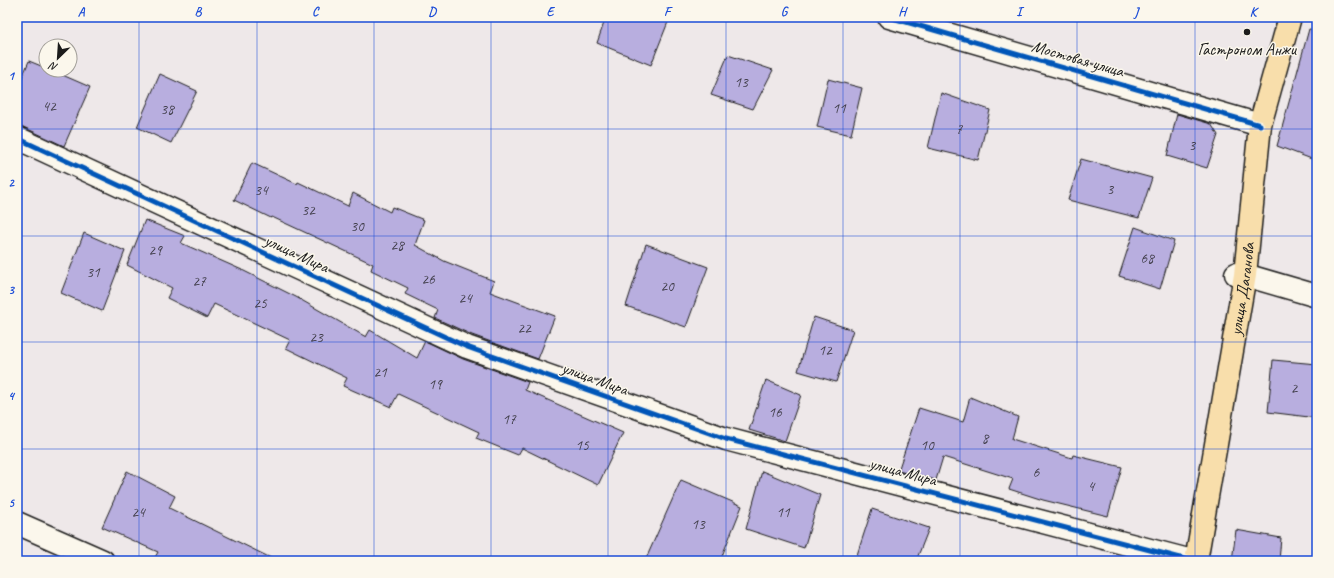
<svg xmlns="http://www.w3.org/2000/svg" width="1334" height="578" font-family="Caveat,sans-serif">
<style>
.building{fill:#b8aedf;stroke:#1c1c1c}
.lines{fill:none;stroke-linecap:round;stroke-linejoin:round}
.minor-casing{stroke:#1c1c1c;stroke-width:25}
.major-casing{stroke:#1c1c1c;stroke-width:25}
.minor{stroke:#fbf7ec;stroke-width:22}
.major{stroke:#f8deab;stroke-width:22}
.cycleway-casing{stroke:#fbf7ec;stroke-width:8}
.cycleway{stroke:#0057b8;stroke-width:5}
.grid{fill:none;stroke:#1d4ed8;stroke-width:1;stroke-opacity:0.55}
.poi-dot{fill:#1c1c1c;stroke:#fbf7ec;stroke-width:1.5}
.labels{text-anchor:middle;stroke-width:3;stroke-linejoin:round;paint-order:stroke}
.number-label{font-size:15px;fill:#43404d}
.poi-label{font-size:17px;fill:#1c1c1c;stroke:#fbf7ec}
.street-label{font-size:17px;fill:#1c1c1c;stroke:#fbf7ec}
.neatline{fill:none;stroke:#1d4ed8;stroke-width:1.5}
.grid-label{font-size:13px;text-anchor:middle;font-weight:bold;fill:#1d4ed8}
</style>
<rect width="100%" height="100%" fill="#eee8e9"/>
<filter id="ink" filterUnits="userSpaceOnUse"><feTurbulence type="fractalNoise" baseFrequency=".025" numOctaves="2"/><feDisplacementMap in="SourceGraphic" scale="8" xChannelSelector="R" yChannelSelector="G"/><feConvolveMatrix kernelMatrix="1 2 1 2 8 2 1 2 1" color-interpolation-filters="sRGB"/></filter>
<g filter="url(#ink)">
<!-- building -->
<g class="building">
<polygon points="606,17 670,17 651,65 597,43"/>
<polygon points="1309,29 1317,30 1317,161 1277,146"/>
<polygon points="728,55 773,70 753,109 711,95"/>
<polygon points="29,61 46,68 46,70 51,70 90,87 64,146 17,124 17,89"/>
<polygon points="160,74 197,91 171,143 137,127"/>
<polygon points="828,79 862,88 851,135 817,127"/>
<polygon points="941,93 990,110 978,160 928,148"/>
<polygon points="1177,114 1211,124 1218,135 1207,168 1167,156"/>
<polygon points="1081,159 1152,178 1139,218 1068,200"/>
<polygon points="252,163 297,184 298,182 348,206 353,193 390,212 392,207 424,220 415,245 444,261 494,281 490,292 555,316 538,359 472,335 435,318 438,310 405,294 408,288 371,270 373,264 272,217 271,218 234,200"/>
<polygon points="145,220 185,236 181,243 242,270 296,297 366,337 370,330 417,358 425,341 463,359 528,382 525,390 623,433 598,485 522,448 518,455 476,438 479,432 398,394 391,407 343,386 347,378 286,348 290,340 214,304 207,318 167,298 172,288 127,265"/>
<polygon points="1135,227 1174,241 1160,289 1119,276"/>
<polygon points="84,233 125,251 102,311 61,293"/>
<polygon points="646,244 708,267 686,327 626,306"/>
<polygon points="814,317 853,330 836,382 798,371"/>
<polygon points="1273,360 1317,364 1317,418 1268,412"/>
<polygon points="766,380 801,395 785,441 749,430"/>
<polygon points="970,397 1018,417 1012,439 1072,458 1073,455 1122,467 1108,516 1043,500 1009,489 1013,479 943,457 936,480 898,471 919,408 963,422"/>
<polygon points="127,471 175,496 169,508 277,561 153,561 158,552 102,527"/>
<polygon points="762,471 820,495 804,548 746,529"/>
<polygon points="681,480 742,506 720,561 645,561"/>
<polygon points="872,509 929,528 916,561 855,561"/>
<polygon points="1236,530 1281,538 1279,561 1232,561"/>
</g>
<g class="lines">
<defs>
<g id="minor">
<polyline points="889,17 1260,125"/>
<polyline points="17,138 467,347 726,439 1192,561"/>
<polyline points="1236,274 1245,275 1317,296"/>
<polyline points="17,523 103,561"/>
</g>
<g id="major">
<path id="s1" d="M1196 561 1245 275 1260 125 1290 17"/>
</g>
</defs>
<!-- minor casing -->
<use href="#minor" class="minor-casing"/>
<!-- major casing -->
<use href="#major" class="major-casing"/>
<!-- minor -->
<use href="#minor" class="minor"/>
<!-- major -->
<use href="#major" class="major"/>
<defs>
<g id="cycleway">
<polyline points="889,17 1260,125"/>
<polyline points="17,138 467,347 726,439 1192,561"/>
</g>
</defs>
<!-- cycleway casing -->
<use href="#cycleway" class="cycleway-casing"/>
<!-- cycleway -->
<use href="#cycleway" class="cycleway"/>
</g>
</g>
<!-- grid -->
<path class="grid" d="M139 17V561M257 17V561M374 17V561M491 17V561M608 17V561M726 17V561M843 17V561M960 17V561M1077 17V561M1195 17V561M17 129H1317M17 236H1317M17 342H1317M17 449H1317"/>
<!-- markers -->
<circle class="poi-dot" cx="1247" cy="32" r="4"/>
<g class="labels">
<!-- number labels -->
<g class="number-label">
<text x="741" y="87">13</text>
<text x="49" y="111">42</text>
<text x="839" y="113">11</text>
<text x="167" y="114">38</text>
<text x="959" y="134">7</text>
<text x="1192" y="150">3</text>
<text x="1110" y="194">3</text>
<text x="261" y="195">34</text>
<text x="308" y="215">32</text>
<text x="357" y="231">30</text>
<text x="397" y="250">28</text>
<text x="155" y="255">29</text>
<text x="1147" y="263">68</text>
<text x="93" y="277">31</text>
<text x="428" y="284">26</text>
<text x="199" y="286">27</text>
<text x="667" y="291">20</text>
<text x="465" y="303">24</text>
<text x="260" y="308">25</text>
<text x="524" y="333">22</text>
<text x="316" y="342">23</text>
<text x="825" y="355">12</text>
<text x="380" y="377">21</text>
<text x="435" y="389">19</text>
<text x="1294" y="393">2</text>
<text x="775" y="417">16</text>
<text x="509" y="424">17</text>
<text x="985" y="443">8</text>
<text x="582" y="450">15</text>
<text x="927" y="450">10</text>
<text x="1036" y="477">6</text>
<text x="1091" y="491">4</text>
<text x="138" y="517">24</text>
<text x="783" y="517">11</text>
<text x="698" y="529">13</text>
</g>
<!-- poi labels -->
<g class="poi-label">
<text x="1247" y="55">Гастроном Анжи</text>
</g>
<!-- street labels -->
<g class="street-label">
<text transform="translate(1078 58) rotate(16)" y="6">Мостовая улица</text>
<text transform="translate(297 253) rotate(25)" y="6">улица Мира</text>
<text dy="6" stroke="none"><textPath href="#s1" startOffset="276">улица Даганова</textPath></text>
<text transform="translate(595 378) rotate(20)" y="6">улица Мира</text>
<text transform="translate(903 471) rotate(15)" y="6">улица Мира</text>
</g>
</g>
<!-- margin -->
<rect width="1334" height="578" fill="none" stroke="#fbf7ec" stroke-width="44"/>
<!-- north arrow -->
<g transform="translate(58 58) rotate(205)"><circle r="19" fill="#fbf7ec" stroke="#a29f99"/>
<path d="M0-3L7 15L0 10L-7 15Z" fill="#1c1c1c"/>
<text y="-6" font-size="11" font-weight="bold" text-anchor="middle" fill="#1c1c1c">N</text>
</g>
<rect x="22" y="22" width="1290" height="534" class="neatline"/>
<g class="grid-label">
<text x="81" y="16">A</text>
<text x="198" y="16">B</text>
<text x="315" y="16">C</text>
<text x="432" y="16">D</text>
<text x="550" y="16">E</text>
<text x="667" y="16">F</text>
<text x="784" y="16">G</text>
<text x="902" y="16">H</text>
<text x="1019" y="16">I</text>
<text x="1136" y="16">J</text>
<text x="1253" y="16">K</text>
<text x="11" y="80">1</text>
<text x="11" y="187">2</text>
<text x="11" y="294">3</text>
<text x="11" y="400">4</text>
<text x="11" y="507">5</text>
</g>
</svg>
